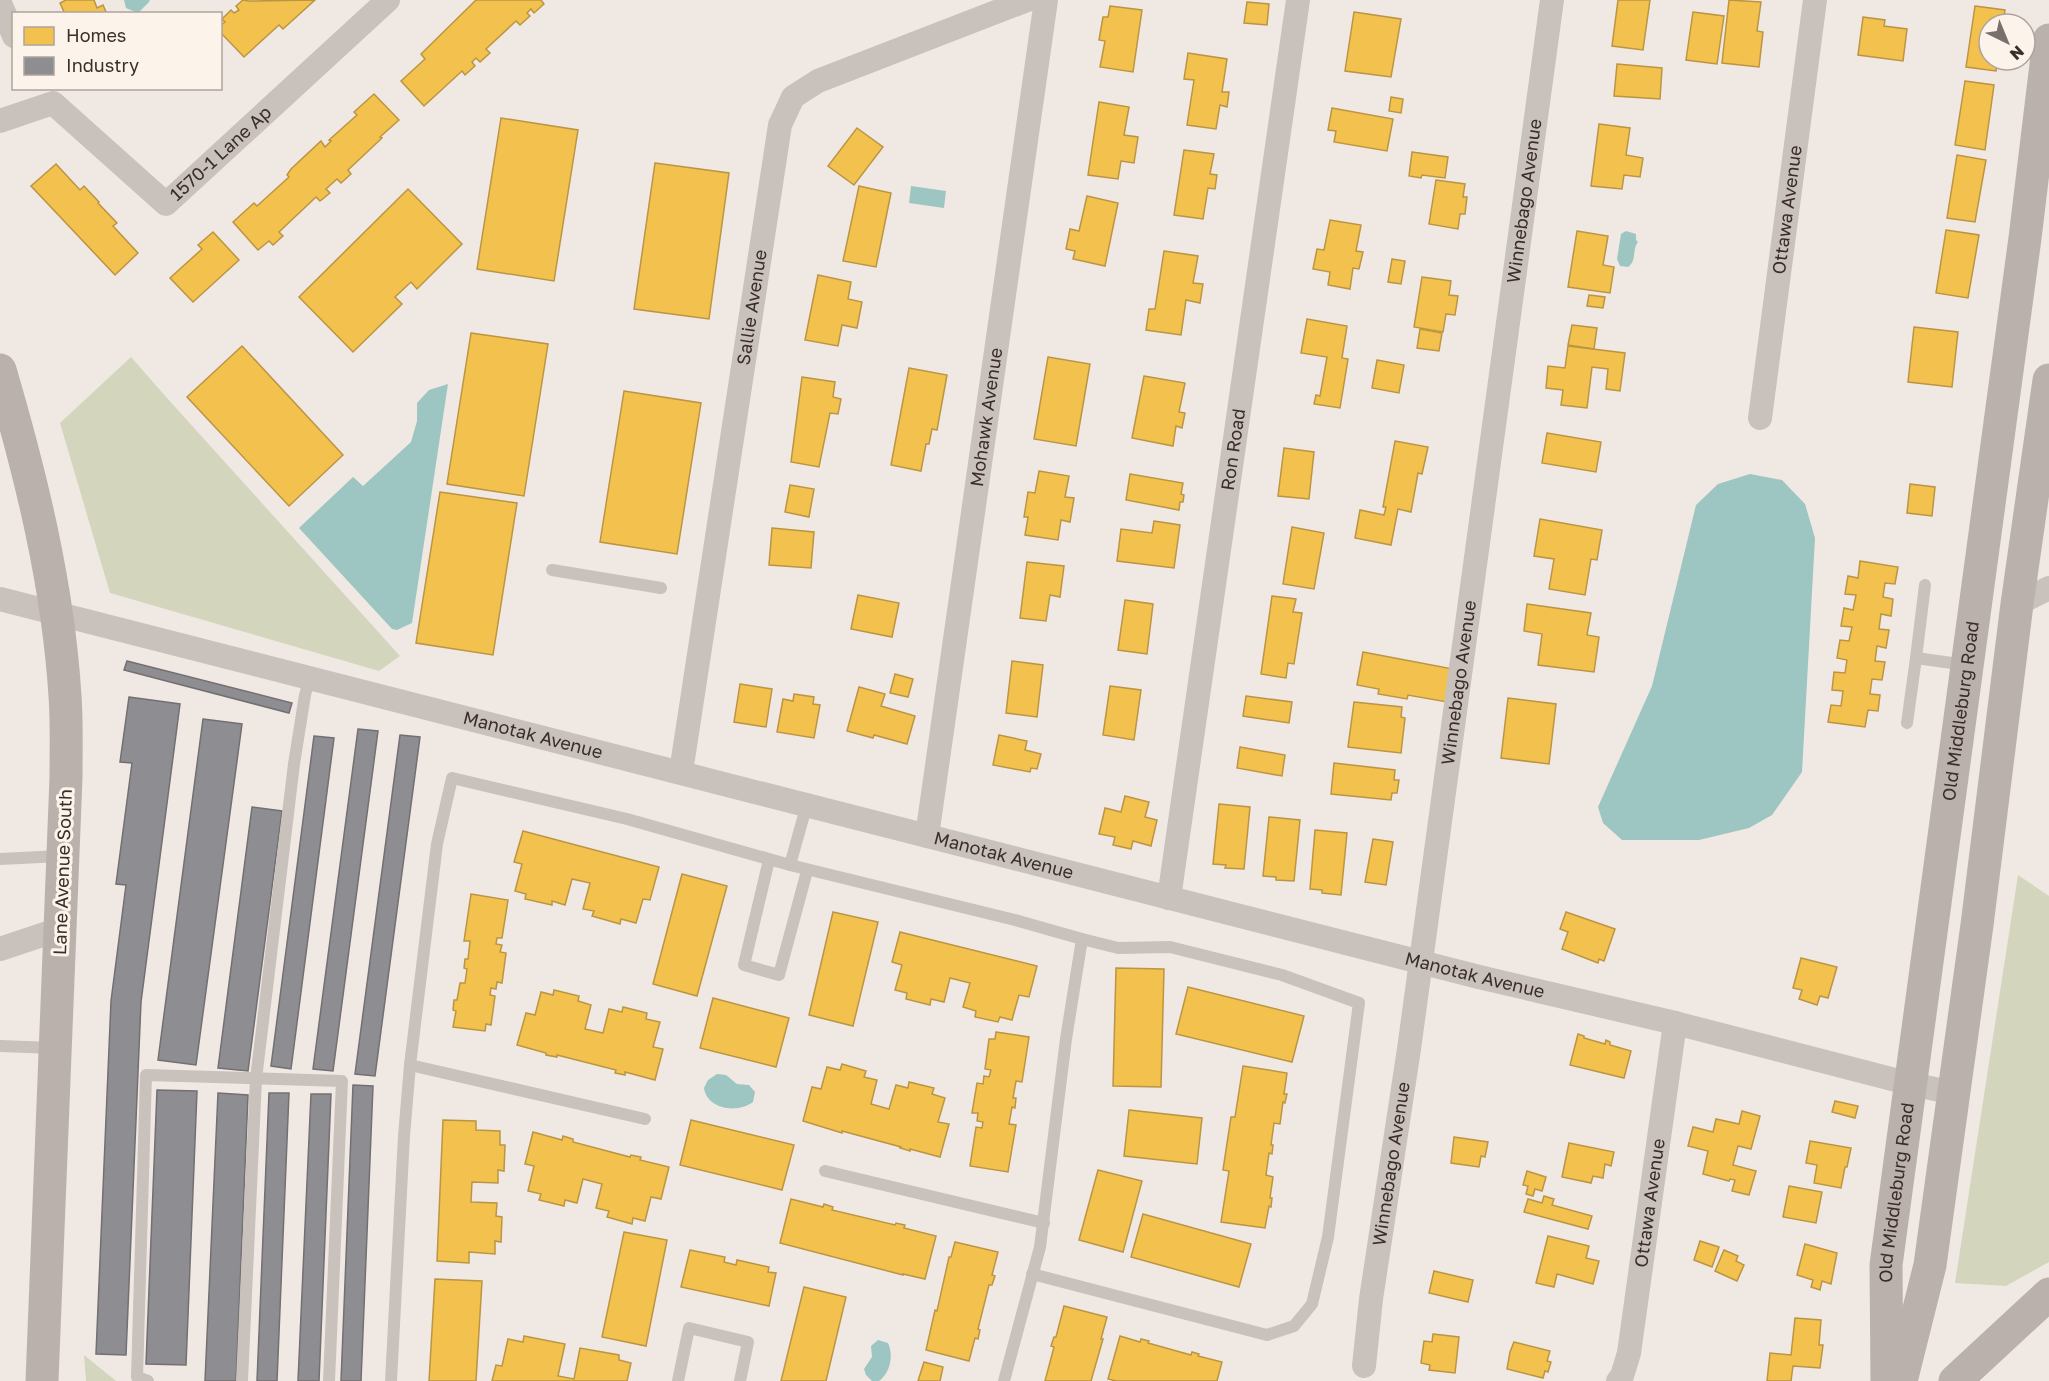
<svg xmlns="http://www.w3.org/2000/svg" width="2049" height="1381" font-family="'Golos Text',sans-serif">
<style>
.green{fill:#d3d6bc}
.water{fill:#9dc5c1}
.homes{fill:#f2c14e;stroke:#bb9543;stroke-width:1.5}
.industry{fill:#8d8d92;stroke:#747072;stroke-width:1.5}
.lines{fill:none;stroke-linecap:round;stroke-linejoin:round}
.lane{stroke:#c9c1bc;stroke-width:12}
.street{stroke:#c9c1bc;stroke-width:24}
.secondary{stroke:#bab1ac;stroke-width:33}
.labels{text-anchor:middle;stroke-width:6;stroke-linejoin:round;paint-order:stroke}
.street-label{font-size:18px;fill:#3b2d29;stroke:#fcf3eb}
</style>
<rect width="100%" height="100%" fill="#f0e9e3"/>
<!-- green -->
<g class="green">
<polygon points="131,357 167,398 400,656 379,671 110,593 60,423"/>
<polygon points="2018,875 2049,896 2049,1262 2006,1286 1955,1283"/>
<polygon points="84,1355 116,1381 86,1381"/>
</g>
<!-- water -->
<g class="water">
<polygon points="124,0 149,0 150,1 138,13 126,8"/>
<polygon points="911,186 946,191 944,208 909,203"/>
<path d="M1626 231 1636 234V240L1638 242C1632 249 1637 261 1628 267L1620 266 1617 259 1621 234Z"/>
<polygon points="448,384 412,623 397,630 392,629 299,528 353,477 363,486 411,442 417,421 417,403 429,390"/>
<polygon points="1750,474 1782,480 1805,504 1815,538 1802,772 1772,815 1749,828 1699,840 1622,840 1603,823 1598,807 1652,686 1696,505 1718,484"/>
<path d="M717 1074 726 1075 737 1084 749 1085 755 1092 753 1102C737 1114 707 1109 704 1088L708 1080Z"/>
<path d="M878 1340 888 1343C894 1356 890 1373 879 1381H872L866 1375 864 1369 872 1357 871 1346Z"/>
</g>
<!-- homes -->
<g class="homes">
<polygon points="66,0 94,0 97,8 103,5 107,14 65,14 60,3"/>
<polygon points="243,0 249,1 315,0 283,29 279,25 244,57 220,32 220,26 225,22 222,19 231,10 234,13 239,10 236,6"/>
<polygon points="476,0 541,0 544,4 534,13 531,9 527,13 530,16 520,25 516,21 486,49 490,53 480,62 476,58 472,62 475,66 465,75 462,71 424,106 401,81 425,59 421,54"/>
<polygon points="1618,0 1650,0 1643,50 1612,46"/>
<polygon points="1729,0 1761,2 1757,31 1763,32 1759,67 1722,63"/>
<polygon points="1247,2 1269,4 1267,25 1244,23"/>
<polygon points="1110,6 1142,10 1133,72 1100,67 1105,41 1099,40 1103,17 1108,17"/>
<polygon points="1975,6 2005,10 2003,24 1989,24 1989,60 1998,60 1996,71 1966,67"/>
<polygon points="1354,12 1401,19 1391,77 1345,71"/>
<polygon points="1693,12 1724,16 1717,64 1686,60"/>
<polygon points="1863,17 1885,20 1884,26 1907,29 1903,61 1858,55"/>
<polygon points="1188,53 1227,59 1222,92 1229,92 1227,107 1220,105 1216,129 1187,125 1194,80 1184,79"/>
<polygon points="1617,64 1662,68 1660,99 1614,96"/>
<polygon points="1965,81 1994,85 1985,150 1955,145"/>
<polygon points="374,94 399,120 380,137 382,138 348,170 351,174 341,183 337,179 326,189 330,193 320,201 316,197 279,232 283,236 273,245 269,241 258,250 233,222 254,203 257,206 289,177 287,175 291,169 321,141 325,147 331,141 329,140 357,115 354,112"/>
<polygon points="1391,97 1403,99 1401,113 1389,111"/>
<polygon points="1099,102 1129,107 1124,135 1138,137 1134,163 1121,161 1118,179 1088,175"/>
<polygon points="1332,108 1393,119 1387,151 1334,142 1336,131 1328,130"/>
<polygon points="501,118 578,130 554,281 477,269"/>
<polygon points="1599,124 1630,128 1626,155 1643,158 1640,177 1624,175 1622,189 1591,186"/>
<polygon points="857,128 883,147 854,185 828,166"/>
<polygon points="1184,150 1214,154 1210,174 1217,175 1215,189 1208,188 1203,219 1174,215"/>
<polygon points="1412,152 1448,157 1445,178 1422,175 1421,178 1409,176"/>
<polygon points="1957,155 1986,160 1975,222 1947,218"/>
<polygon points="655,163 729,173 709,319 634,309"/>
<polygon points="56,164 80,190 84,186 99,202 98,203 117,223 113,226 138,253 115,275 31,186"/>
<polygon points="1436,180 1465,184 1463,197 1467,197 1465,214 1460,214 1458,229 1429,224"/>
<polygon points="859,186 891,193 876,267 843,261"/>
<polygon points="408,189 462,244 417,289 411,282 395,297 402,304 353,352 299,297"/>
<polygon points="1087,196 1118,203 1105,266 1073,259 1075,251 1066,249 1070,229 1079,231"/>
<polygon points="1330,220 1361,225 1356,251 1363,252 1359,269 1353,268 1350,289 1328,285 1330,272 1313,269 1317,249 1324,250"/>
<polygon points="1946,230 1979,235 1968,298 1936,293"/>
<polygon points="1577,231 1608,236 1603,265 1614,267 1610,293 1568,287"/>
<polygon points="213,232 239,260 193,302 170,278 202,249 198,245"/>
<polygon points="1164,251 1198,256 1193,283 1203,284 1200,303 1186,300 1181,335 1146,330 1149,309 1155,309"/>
<polygon points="1392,259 1405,261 1401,284 1388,282"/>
<polygon points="818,275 851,282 848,299 862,302 857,328 842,325 838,346 805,340"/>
<polygon points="1422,277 1451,281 1449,295 1458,296 1455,315 1446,314 1443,332 1414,327"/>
<polygon points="1589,295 1605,297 1603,308 1587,306"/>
<polygon points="1307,319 1347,326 1342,358 1348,359 1340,408 1314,404 1316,395 1320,396 1327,357 1301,353"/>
<polygon points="1572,325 1597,328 1594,349 1568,345"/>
<polygon points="1914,327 1958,332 1952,387 1908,382"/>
<polygon points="1420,329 1442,333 1439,351 1417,348"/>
<polygon points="471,333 548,344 524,496 447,484"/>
<polygon points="242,346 343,455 289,506 187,397"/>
<polygon points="1568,346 1625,353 1620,391 1606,389 1608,369 1592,367 1587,408 1561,405 1563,390 1546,388 1548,366 1565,368"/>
<polygon points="1048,357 1090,364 1076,446 1034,439"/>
<polygon points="1377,360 1404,365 1399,393 1372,388"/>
<polygon points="909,368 947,375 937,430 932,429 929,444 926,444 921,471 891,465"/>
<polygon points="1144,376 1185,383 1179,412 1185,413 1182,428 1176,426 1173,446 1132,438"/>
<polygon points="802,377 835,382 833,397 841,399 838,414 830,413 819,467 791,462"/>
<polygon points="624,391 701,403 677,554 600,542"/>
<polygon points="1547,433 1601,442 1596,472 1542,463"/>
<polygon points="1395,441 1428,447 1422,474 1418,473 1411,512 1398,509 1391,545 1355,538 1360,510 1384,515 1386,507 1383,507"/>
<polygon points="1284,448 1314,452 1309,499 1278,496"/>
<polygon points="1039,471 1069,476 1065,497 1074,498 1070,522 1061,520 1058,540 1025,535 1028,517 1024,517 1028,492 1035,493"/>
<polygon points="1130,474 1183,483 1181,494 1184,495 1183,502 1180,502 1179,510 1126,500"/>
<polygon points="1910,484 1935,487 1932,516 1907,513"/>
<polygon points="790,485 814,489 809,517 785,512"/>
<polygon points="440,492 517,503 493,655 416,643"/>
<polygon points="1540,519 1602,530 1597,560 1591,559 1585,595 1549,589 1554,559 1534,556"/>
<polygon points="1154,521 1180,525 1174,568 1117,561 1121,529 1152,533"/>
<polygon points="1292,527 1324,533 1314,589 1283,584"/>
<polygon points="772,528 814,532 811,568 769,565"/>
<polygon points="1860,561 1898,567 1895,584 1885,583 1883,597 1893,599 1891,616 1881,614 1879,629 1889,630 1886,648 1877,646 1875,661 1885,662 1882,680 1872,679 1870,694 1880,695 1878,711 1868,710 1865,727 1828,722 1831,705 1841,706 1843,691 1832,690 1834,672 1845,673 1847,660 1837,658 1840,640 1849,641 1852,627 1841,626 1844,608 1853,610 1856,595 1845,594 1848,576 1858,578"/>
<polygon points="1027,562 1064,566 1060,597 1050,595 1046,621 1020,618"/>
<polygon points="858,595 899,603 892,637 851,629"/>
<polygon points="1272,596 1296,599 1293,612 1302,613 1294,664 1288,663 1286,678 1261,674"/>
<polygon points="1125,600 1153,604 1147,654 1118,650"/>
<polygon points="1527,604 1591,613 1587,635 1599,637 1594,672 1538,665 1542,634 1524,631"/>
<polygon points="1363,652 1453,669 1447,702 1408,695 1407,699 1378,694 1379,689 1357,685"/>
<polygon points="1012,661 1043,665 1037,717 1006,713"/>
<polygon points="895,674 913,679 908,697 890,693"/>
<polygon points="740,684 772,689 766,727 734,722"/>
<polygon points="1110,686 1141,690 1134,740 1103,735"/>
<polygon points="859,687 885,694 881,706 915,716 907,744 874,735 873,738 847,731"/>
<polygon points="794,694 814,697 813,704 820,705 814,738 777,732 783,699 793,701"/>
<polygon points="1246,696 1292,702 1289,723 1243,716"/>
<polygon points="1508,698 1556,704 1549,764 1501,758"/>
<polygon points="1354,702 1402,707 1401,717 1405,718 1401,753 1348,747"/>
<polygon points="999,735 1027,741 1025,750 1041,754 1037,769 1031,768 1030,772 993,765"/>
<polygon points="1240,747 1285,755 1282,776 1237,768"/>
<polygon points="1334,763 1395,770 1394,780 1399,780 1397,793 1392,793 1391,800 1331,794"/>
<polygon points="1125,796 1149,802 1145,817 1157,820 1151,846 1133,841 1131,849 1113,845 1115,837 1099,834 1105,808 1121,812"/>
<polygon points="1219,804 1250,807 1244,869 1225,868 1226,865 1213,864"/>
<polygon points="1269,817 1300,820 1294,881 1276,880 1276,877 1263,876"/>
<polygon points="1315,830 1347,833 1341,895 1322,893 1322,890 1310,889"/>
<polygon points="523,831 659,867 650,900 643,899 636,923 621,919 620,924 592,916 594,911 583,909 590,883 572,879 565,905 552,901 552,905 525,899 526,894 515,891 522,864 514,862"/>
<polygon points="1373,839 1393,842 1386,885 1365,882"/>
<polygon points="682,874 727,886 697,996 653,984"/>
<polygon points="471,894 508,900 502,938 497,938 496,944 502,945 500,952 506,953 502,983 497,982 496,989 491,988 490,995 495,996 491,1025 486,1024 485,1031 453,1027 456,1011 453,1010 454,1000 457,1000 460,983 465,983 467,969 464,968 465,959 468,959 470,941 464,941"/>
<polygon points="833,912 878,922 853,1026 809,1015"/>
<polygon points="1566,912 1615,929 1604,961 1599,959 1598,963 1562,949 1568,932 1560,929"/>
<polygon points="900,932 1037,966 1029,997 1019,995 1012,1020 1000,1017 998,1022 975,1017 976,1011 963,1007 970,983 950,978 944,1002 931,999 930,1005 906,999 907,993 895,990 902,965 892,962"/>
<polygon points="1801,958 1837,967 1828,998 1820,996 1817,1005 1799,999 1802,990 1793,988"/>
<polygon points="1116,968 1164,969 1161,1087 1113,1086"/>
<polygon points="1188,987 1304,1016 1292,1062 1176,1034"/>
<polygon points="554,990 579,996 578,1001 591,1005 585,1029 603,1033 609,1009 622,1012 623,1007 647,1013 646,1019 660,1022 653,1047 663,1049 655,1080 625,1072 625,1075 615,1073 616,1070 557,1055 557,1057 546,1055 546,1053 517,1045 526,1013 535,1015 541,992 553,995"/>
<polygon points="713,998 789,1018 776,1067 700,1048"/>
<polygon points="996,1032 1029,1037 1022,1082 1016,1081 1013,1098 1016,1098 1015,1108 1012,1107 1009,1124 1016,1125 1008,1172 970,1166 976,1127 982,1128 983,1122 977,1121 978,1113 972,1113 977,1083 983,1084 984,1076 989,1077 991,1070 985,1069 989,1039 995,1039"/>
<polygon points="1578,1034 1584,1036 1584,1038 1605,1044 1606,1040 1610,1042 1610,1045 1631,1051 1624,1078 1570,1065"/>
<polygon points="842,1064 866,1071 864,1077 877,1080 871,1104 889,1109 896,1085 908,1088 909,1082 934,1088 932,1094 945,1098 938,1122 949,1124 940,1157 910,1149 910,1151 900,1148 901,1147 842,1131 842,1133 803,1121 812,1087 821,1089 827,1067 840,1070"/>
<polygon points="1243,1066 1287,1073 1284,1094 1287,1094 1285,1103 1283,1102 1280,1124 1274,1123 1271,1145 1273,1145 1272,1154 1269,1153 1266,1175 1273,1177 1270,1198 1272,1198 1271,1207 1269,1206 1265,1228 1221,1222 1229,1171 1223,1170 1231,1117 1235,1117"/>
<polygon points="1835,1101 1858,1106 1855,1118 1832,1112"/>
<polygon points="1129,1110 1202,1118 1197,1164 1124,1156"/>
<polygon points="1742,1111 1760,1116 1751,1149 1738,1146 1733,1165 1756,1171 1749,1195 1732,1191 1735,1180 1730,1179 1729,1181 1703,1174 1708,1151 1688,1146 1693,1127 1713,1132 1716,1119 1739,1124"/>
<polygon points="443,1120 476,1121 476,1130 500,1131 500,1145 505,1145 504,1171 498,1170 498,1183 472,1182 471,1202 497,1203 496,1216 502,1217 501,1242 495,1241 495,1254 469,1252 469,1263 437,1261"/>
<polygon points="691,1120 794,1145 782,1190 680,1165"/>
<polygon points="533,1132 562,1140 563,1136 573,1139 573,1142 630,1157 631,1155 641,1157 640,1160 669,1167 661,1199 651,1197 645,1221 633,1218 632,1224 607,1217 609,1211 596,1208 602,1184 583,1179 577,1203 565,1200 564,1206 539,1200 541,1194 528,1191 534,1166 525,1164"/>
<polygon points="1454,1137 1488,1142 1485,1157 1481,1156 1479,1167 1451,1163"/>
<polygon points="1810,1141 1851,1148 1847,1167 1845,1167 1841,1188 1814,1183 1817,1165 1806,1163"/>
<polygon points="1569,1143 1614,1152 1611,1166 1605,1164 1603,1178 1593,1176 1591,1183 1562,1177"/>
<polygon points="1098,1170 1142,1181 1123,1252 1079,1240"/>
<polygon points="1527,1171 1546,1177 1542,1191 1535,1189 1533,1196 1526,1194 1528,1186 1523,1185"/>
<polygon points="1789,1186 1822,1192 1816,1223 1783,1217"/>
<polygon points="1544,1196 1554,1199 1552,1205 1592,1216 1588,1229 1524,1212 1528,1199 1542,1203"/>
<polygon points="791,1199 823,1207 824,1204 833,1207 832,1210 895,1225 896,1223 905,1225 904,1228 936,1236 925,1279 903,1274 903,1275 780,1243"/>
<polygon points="1143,1214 1251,1244 1239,1287 1131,1257"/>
<polygon points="624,1232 667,1240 646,1346 602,1337"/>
<polygon points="1548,1236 1589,1246 1586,1258 1599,1261 1593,1284 1557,1274 1554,1287 1536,1283"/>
<polygon points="1700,1241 1719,1247 1712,1267 1694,1260"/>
<polygon points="955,1242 998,1252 992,1275 995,1276 992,1285 989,1285 978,1329 980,1330 978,1339 975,1338 969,1361 926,1350 935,1310 937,1311 949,1257 951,1257"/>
<polygon points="1805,1244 1837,1253 1831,1284 1822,1281 1820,1290 1811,1287 1813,1280 1797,1275"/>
<polygon points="690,1250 725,1257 724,1262 736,1265 737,1260 769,1267 768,1272 776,1273 769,1306 681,1287"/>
<polygon points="1724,1250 1738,1256 1736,1261 1744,1265 1737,1281 1715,1271"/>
<polygon points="1434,1271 1473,1280 1468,1302 1429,1293"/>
<polygon points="435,1279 482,1281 476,1381 429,1381"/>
<polygon points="804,1287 846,1297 826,1381 781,1381"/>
<polygon points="1064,1306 1107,1317 1101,1339 1103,1339 1091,1381 1045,1381 1054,1347 1051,1346 1054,1337 1056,1337"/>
<polygon points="1795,1318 1821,1320 1819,1345 1823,1345 1820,1368 1793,1366 1791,1381 1767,1381 1770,1353 1791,1355"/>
<polygon points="1433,1334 1459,1337 1455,1373 1429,1370 1430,1365 1421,1363 1424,1341 1432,1342"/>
<polygon points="524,1336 565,1344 558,1376 574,1379 580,1348 619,1355 619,1360 631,1363 627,1381 492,1381 496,1365 502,1366 508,1339 523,1342"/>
<polygon points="1120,1336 1140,1342 1141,1339 1149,1341 1148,1343 1191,1355 1192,1352 1199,1354 1198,1356 1222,1362 1217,1381 1116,1381 1108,1379"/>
<polygon points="1514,1342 1550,1351 1547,1361 1551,1362 1548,1372 1545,1371 1543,1378 1507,1369 1510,1352"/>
<polygon points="924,1362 943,1367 940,1381 918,1381"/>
</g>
<!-- industry -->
<g class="industry">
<polygon points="127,661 292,703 289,713 124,670"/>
<polygon points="129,697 180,704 141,1002 126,1355 96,1354 111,1001 126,885 116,884 132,763 120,762"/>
<polygon points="203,719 242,724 196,1065 158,1060"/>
<polygon points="358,729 378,731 333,1071 313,1069"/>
<polygon points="400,735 420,737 375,1076 355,1074"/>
<polygon points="314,736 334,738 291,1069 271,1066"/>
<polygon points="252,807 282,811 248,1071 218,1068"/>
<polygon points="353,1085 373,1086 361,1381 341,1381"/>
<polygon points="157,1090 197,1091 186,1365 146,1364"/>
<polygon points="218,1093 248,1095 236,1381 205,1381"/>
<polygon points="269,1093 289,1093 277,1381 257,1381"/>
<polygon points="311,1094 331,1094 319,1381 298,1381"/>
</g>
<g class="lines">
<!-- lane -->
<g class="lane">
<polyline points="552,570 661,588"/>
<polyline points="1916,658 1925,585"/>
<polyline points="1907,723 1916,658 1966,665"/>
<polyline points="0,859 61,856"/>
<polyline points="769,860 744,965 779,975 807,871"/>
<polyline points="790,865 1015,920 1082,939 1066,1039 1040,1247 1004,1381"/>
<polyline points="0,1046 53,1048"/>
<polyline points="410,1065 645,1119"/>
<polyline points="825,1171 1044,1223"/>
<polyline points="1032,1274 1267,1335 1294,1326 1312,1304 1328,1237 1359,1003 1282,975 1170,947 1118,948 1082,939"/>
<polyline points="148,1381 137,1377 146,1075 342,1081 329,1381"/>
<polyline points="242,1381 256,1079 294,764 305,695 310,677"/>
<polyline points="391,1381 404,1136 410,1065 437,844 452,778 627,819 790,865 807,804"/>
<polyline points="678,1381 689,1328 748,1342 740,1381"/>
</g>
<!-- street -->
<g class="street">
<polyline points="0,3 14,36"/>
<path id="s1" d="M0 121 53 103 166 204 388 0"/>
<path id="s2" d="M1760 418 1815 0"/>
<path id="s3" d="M0 599 1479 977 1675 1023 1911 1084 1954 1093"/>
<polyline points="2017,604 2049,588"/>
<path id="s4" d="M681 772 780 125 793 97 818 81 1027 0"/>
<path id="s5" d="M927 836 1046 0"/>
<path id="s6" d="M1169 898 1298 0"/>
<polyline points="0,949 60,929"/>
<path id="s7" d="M1364 1366 1371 1299 1409 1049 1552 0"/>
<path id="s8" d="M1618 1381 1622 1376 1629 1353 1675 1023"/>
</g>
<!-- secondary -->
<g class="secondary">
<path d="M0 370C31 476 58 584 65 696 67 723 66 750 66 778L42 1381"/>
<path id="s9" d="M1887 1381 1886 1265 2025 238 2049 40"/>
<polyline points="1901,1381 1930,1265 1977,925 2017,604 2049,380"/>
<polyline points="1955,1381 2049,1294"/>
</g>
</g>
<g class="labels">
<!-- street labels -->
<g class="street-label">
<text dy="6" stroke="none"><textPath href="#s1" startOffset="282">1570-1 Lane Ap</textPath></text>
<text dy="6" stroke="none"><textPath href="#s7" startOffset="1176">Winnebago Avenue</textPath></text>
<text dy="6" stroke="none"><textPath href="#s2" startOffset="210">Ottawa Avenue</textPath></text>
<text dy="6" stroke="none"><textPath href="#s4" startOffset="470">Sallie Avenue</textPath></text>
<text dy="6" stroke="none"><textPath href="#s5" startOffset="423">Mohawk Avenue</textPath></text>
<text dy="6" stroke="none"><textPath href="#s6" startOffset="453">Ron Road</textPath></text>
<text dy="6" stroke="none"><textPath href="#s7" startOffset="690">Winnebago Avenue</textPath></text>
<text dy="6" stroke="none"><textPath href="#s9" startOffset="675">Old Middleburg Road</textPath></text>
<text dy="6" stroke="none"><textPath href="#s3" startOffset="550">Manotak Avenue</textPath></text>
<text dy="6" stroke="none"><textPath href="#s3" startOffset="1036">Manotak Avenue</textPath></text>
<text transform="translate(63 872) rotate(-88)" y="6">Lane Avenue South</text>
<text dy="6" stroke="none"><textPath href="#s3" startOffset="1522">Manotak Avenue</textPath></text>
<text dy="6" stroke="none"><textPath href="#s7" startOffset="204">Winnebago Avenue</textPath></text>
<text dy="6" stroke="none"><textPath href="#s9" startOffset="189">Old Middleburg Road</textPath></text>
<text dy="6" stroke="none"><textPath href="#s8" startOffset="182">Ottawa Avenue</textPath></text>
</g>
</g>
<!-- legend -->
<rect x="12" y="12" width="210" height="78" fill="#fcf3eb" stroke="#afa49d" stroke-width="1.5"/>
<rect x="24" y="27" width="30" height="18" fill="#f2c14e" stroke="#afa49d" stroke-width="1.5"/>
<text x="66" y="42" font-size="18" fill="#3b2d29">Homes</text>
<rect x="24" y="57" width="30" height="18" fill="#8d8d92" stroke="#afa49d" stroke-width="1.5"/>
<text x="66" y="72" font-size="18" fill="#3b2d29">Industry</text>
<!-- north arrow -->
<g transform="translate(2007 42) rotate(137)"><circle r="28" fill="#fcf3eb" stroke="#afa49d" stroke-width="1.5"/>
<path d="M0-4.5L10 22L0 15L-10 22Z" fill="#7a6f6a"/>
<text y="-9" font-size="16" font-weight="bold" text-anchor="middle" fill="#3b2d29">N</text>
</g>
</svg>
